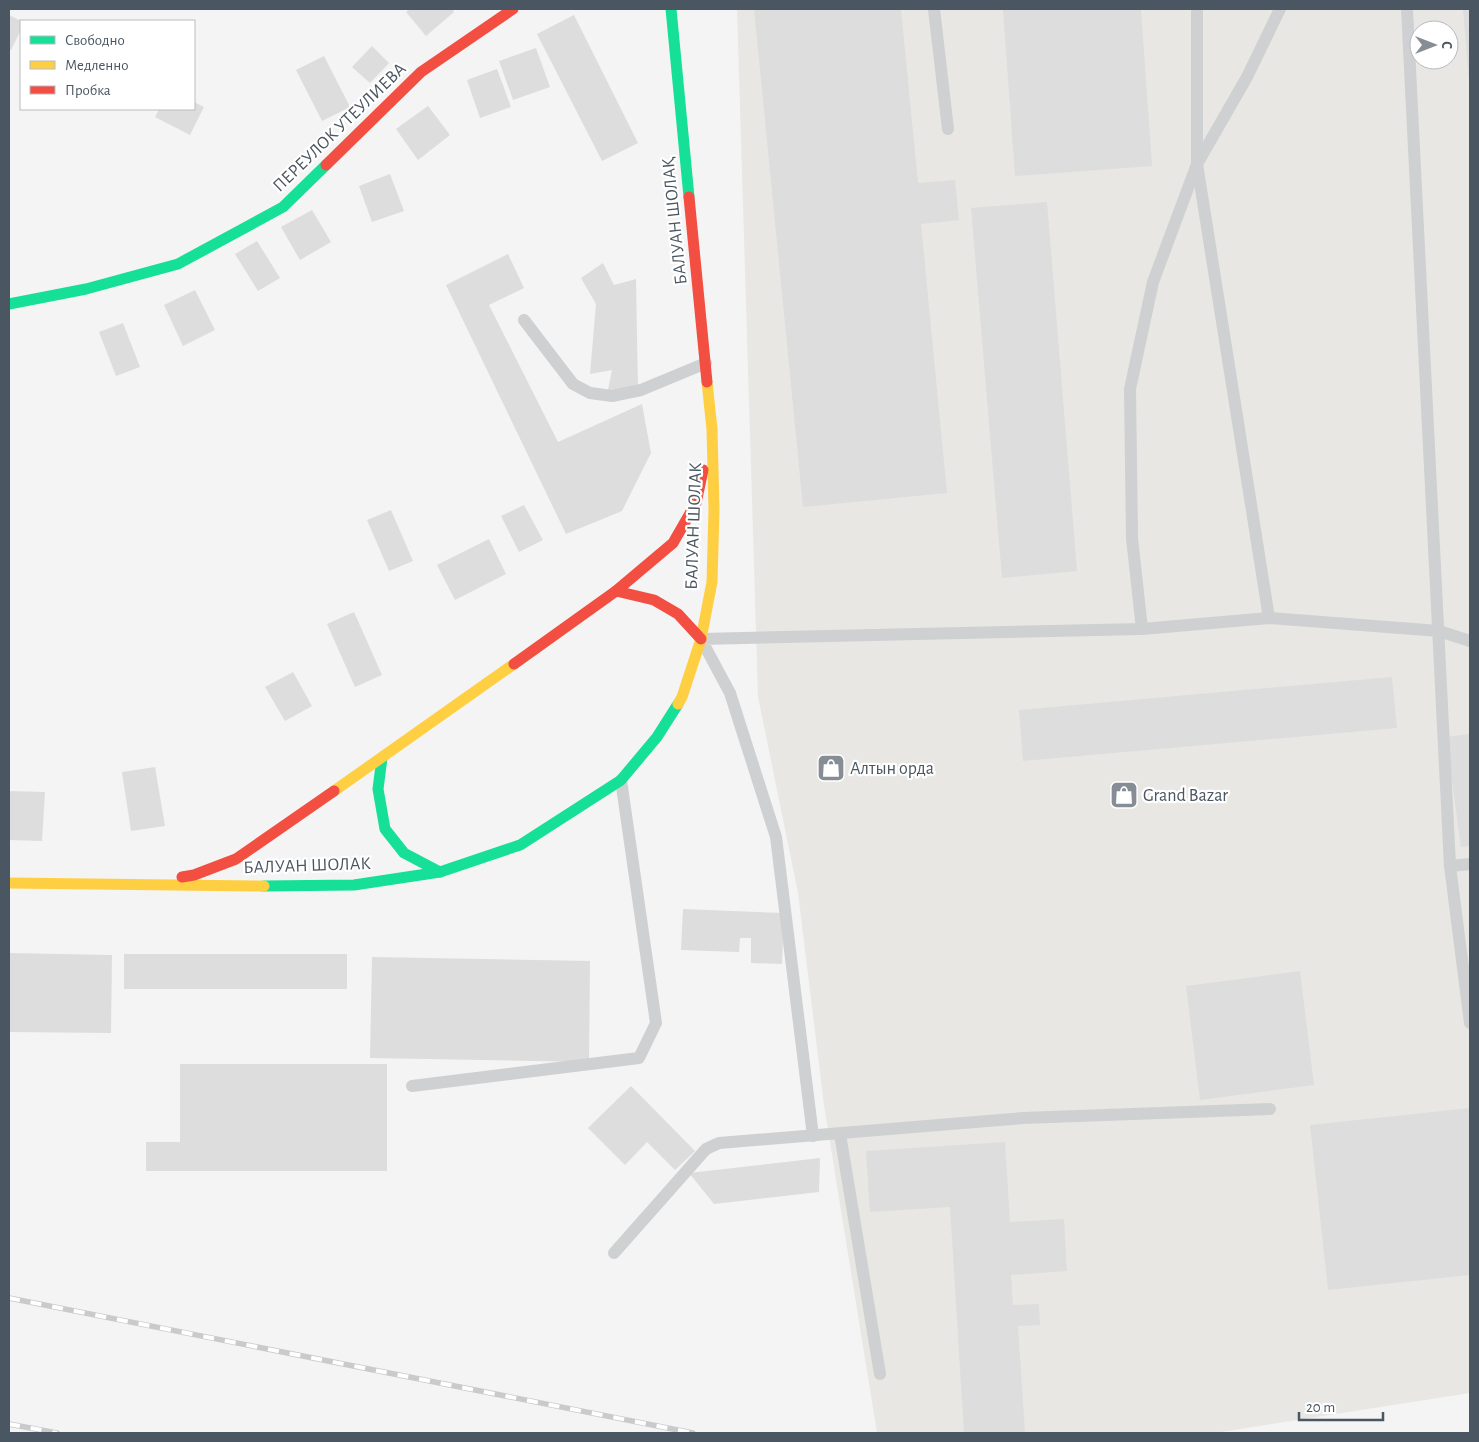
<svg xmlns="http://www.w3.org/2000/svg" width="1479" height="1442" font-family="'Alegreya Sans',sans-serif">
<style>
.commercial{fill:#e8e7e3;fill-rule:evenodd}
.building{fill:#ddddde}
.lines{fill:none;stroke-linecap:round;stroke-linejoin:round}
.lane{stroke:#ced0d2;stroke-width:12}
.fast{stroke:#16e098;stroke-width:11}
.slow{stroke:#ffcf43;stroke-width:11}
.jam{stroke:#f24e42;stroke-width:11}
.rail-casing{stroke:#c9cacc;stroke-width:5.5}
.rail{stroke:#fff;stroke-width:4;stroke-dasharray:11;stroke-linecap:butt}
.labels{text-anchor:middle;stroke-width:4.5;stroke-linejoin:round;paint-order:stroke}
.street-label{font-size:18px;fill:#4a5661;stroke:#fff}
.poi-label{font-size:18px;fill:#4a5661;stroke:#fff;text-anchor:start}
</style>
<rect width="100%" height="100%" fill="#f4f4f4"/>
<!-- commercial -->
<path class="commercial" d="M737 9H1470V1393L1215 1433H877L824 1105 798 893 758 697ZM1419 30H1449V60H1419Z"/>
<!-- building -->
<g class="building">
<polygon points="410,9 452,9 454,12 426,36 406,12"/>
<polygon points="754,9 901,9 918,183 955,180 959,220 921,224 947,493 803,507"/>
<polygon points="1003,9 1141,9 1152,166 1015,176"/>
<polygon points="1463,9 1470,9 1470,82 1469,82"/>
<polygon points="9,15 21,21 21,30 11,50 9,49"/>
<polygon points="574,15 638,143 602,161 537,34"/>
<polygon points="372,46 389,63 370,83 352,67"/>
<polygon points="536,48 550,87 513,100 499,61"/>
<polygon points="324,56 350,107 322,121 296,70"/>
<polygon points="497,69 511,107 480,118 467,80"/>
<polygon points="194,102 204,107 190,135 155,117 159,109 194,109"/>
<polygon points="428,106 450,135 418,160 396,129"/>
<polygon points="390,174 404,211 372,222 359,186"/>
<polygon points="1047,202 1077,571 1002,578 971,208"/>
<polygon points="312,210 331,242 300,260 281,227"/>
<polygon points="257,241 280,278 258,291 235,254"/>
<polygon points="508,254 524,288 489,305 558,442 642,404 651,453 622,511 566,534 446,285"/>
<polygon points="603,263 614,285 636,279 638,389 608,390 612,370 590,374 596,304 581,278"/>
<polygon points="195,290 215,330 183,346 164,305"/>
<polygon points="123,323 140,367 116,376 99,332"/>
<polygon points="524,505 543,540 519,552 501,516"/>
<polygon points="391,510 413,561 389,571 367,520"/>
<polygon points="489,539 506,574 455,600 437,565"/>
<polygon points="354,612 382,675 355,687 327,624"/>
<polygon points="293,672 312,706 285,721 265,687"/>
<polygon points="1392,677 1397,728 1023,761 1019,710"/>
<polygon points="1470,734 1470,846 1461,847 1446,737"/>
<polygon points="155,767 165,826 131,831 122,772"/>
<polygon points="9,791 45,792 42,841 9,840"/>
<polygon points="683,909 784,913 782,964 751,963 751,938 740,938 739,952 681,950"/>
<polygon points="9,953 112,955 111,1033 9,1032"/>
<rect x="124" y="954" width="223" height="35"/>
<polygon points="372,957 590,961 589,1062 370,1058"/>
<polygon points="1300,971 1314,1085 1200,1100 1186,986"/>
<polygon points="180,1064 387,1064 387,1171 146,1171 146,1142 180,1142"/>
<polygon points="631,1086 695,1151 675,1170 647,1142 625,1165 588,1128"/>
<polygon points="1470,1108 1470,1275 1328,1290 1310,1125"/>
<polygon points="1005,1142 1010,1222 1064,1219 1067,1271 1011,1275 1013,1305 1039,1304 1040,1325 1018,1326 1025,1433 964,1433 950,1207 870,1212 866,1151"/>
<polygon points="820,1158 819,1192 714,1204 689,1173"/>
</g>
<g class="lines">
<!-- lane -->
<g class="lane">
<polyline points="934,9 948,129"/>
<polyline points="1197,9 1197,164 1269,618"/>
<polyline points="1407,9 1450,866 1470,1023"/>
<polyline points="524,320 573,384 590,393 612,396 641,390 706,363"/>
<polyline points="1142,629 1132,538 1130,389 1153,282 1197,164 1247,77 1280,9"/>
<polyline points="1450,866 1470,864"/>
<polyline points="412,1086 639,1058 656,1023 621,780"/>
<polyline points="840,1134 880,1374"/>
<polyline points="813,1136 776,837 730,693 701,639 1142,629 1269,618 1439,631 1470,641"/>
<polyline points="614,1253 706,1149 719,1143 1023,1118 1270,1109"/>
</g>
<!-- fast -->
<g class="fast">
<polyline points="671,9 689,197"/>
<polyline points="9,304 86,289 178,264 283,207 326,165"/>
<polyline points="382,758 378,789 385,829 404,853 440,872"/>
<polyline points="264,886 354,885 440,872 520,845 621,780 657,737 678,704"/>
</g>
<!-- slow -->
<g class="slow">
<polyline points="678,704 682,697 701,639 712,582 714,510 712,429 707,382"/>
<polyline points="334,791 514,664"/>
<polyline points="9,883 264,886"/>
</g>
<!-- jam -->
<g class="jam">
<polyline points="326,165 421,72 513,9"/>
<polyline points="689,197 707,382"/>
<polyline points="616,591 654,600 678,614 701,639"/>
<polyline points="514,664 616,591 673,543 696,503 703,470"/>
<polyline points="182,877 194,875 236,859 334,791"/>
</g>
<defs>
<g id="rail">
<polyline points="9,1298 693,1433"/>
<polyline points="9,1424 57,1433"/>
</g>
</defs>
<!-- rail casing -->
<use href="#rail" class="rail-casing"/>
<!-- rail -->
<use href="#rail" class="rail"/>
</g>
<!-- icons -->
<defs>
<symbol id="shop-square" viewBox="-11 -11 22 22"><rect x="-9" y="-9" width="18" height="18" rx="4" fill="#868d94" stroke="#fff"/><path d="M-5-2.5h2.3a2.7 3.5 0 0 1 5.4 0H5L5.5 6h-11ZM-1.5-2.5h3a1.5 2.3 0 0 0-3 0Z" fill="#fff"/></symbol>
</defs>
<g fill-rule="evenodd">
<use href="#shop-square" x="815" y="752" width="32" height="32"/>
<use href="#shop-square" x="1108" y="779" width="32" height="32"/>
</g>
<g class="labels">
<!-- street labels -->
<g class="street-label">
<text transform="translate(339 127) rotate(-44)" y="6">ПЕРЕУЛОК УТЕУЛИЕВА</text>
<text transform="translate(674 221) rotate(-96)" y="6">БАЛУАН ШОЛАҚ</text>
<text transform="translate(693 526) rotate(-88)" y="6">БАЛУАН ШОЛАК</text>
<text transform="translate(307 865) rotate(-2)" y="6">БАЛУАН ШОЛАК</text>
</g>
<!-- poi labels -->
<g class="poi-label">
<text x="850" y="774">Алтын орда</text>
<text x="1143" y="801">Grand Bazar</text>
</g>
</g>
<!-- border -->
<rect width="1479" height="1442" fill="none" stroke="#4a5661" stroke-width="20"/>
<!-- legend -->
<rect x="20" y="20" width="175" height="90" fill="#ffffff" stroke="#b7bbc0"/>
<rect x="30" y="36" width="25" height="8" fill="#16e098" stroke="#b7bbc0"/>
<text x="65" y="45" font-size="15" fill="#4a5661">Свободно</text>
<rect x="30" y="61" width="25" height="8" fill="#ffcf43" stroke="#b7bbc0"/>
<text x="65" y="70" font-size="15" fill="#4a5661">Медленно</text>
<rect x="30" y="86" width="25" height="8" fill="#f24e42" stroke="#b7bbc0"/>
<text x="65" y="95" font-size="15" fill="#4a5661">Пробка</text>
<!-- north arrow -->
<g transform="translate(1434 45) rotate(90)"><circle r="24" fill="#ffffff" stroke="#b7bbc0"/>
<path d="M0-4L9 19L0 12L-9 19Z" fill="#868d94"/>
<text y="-8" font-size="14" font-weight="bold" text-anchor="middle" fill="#4a5661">С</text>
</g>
<!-- scale -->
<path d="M1299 1412v8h84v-8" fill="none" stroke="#4a5661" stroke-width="2.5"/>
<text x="1306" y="1412" font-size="15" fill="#4a5661" stroke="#ffffff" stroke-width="4" paint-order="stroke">20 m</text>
</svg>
